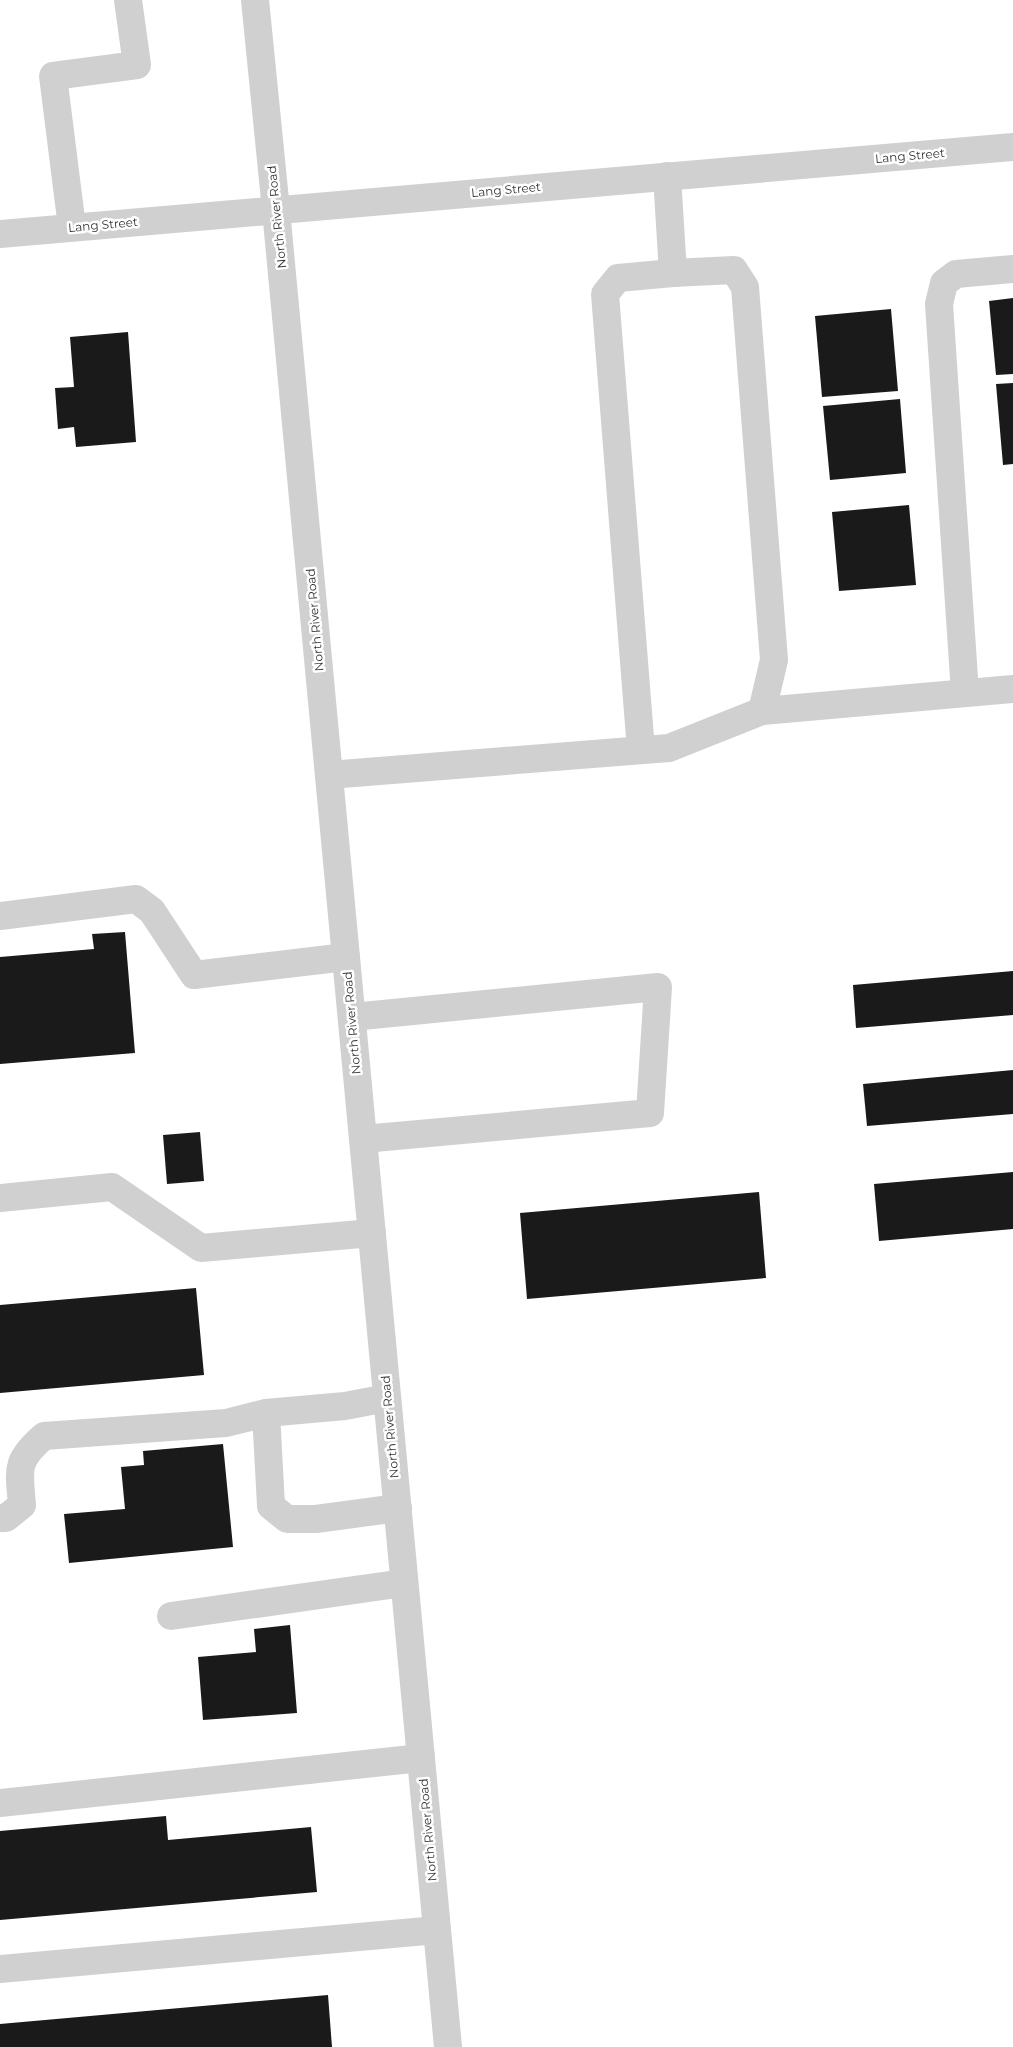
<svg xmlns="http://www.w3.org/2000/svg" width="1013" height="2047" font-family="Montserrat,sans-serif">
<style>
.building{fill:#1a1a1a}
.lines{fill:none;stroke-linecap:round;stroke-linejoin:round}
.minor{stroke:#d0d0d0;stroke-width:28}
.labels{text-anchor:middle;stroke-width:5;stroke-linejoin:round;paint-order:stroke}
.street-label{font-size:12px;fill:#333;stroke:#fff}
</style>
<rect width="100%" height="100%" fill="#fff"/>
<!-- building -->
<g class="building">
<polygon points="1013,298 1013,374 996,375 989,301"/>
<polygon points="891,309 898,391 822,397 815,316"/>
<polygon points="128,332 136,442 76,447 74,427 58,429 55,388 74,387 70,337"/>
<polygon points="1013,383 1013,464 1003,465 996,384"/>
<polygon points="900,399 906,473 830,480 823,406"/>
<polygon points="909,505 916,585 839,591 832,512"/>
<polygon points="125,932 135,1053 0,1064 0,957 94,949 92,934"/>
<polygon points="1013,971 1013,1015 856,1028 853,985"/>
<polygon points="1013,1070 1013,1114 867,1126 863,1084"/>
<polygon points="200,1132 204,1181 167,1184 163,1135"/>
<polygon points="1013,1172 1013,1229 879,1241 874,1184"/>
<polygon points="759,1192 766,1278 527,1299 520,1213"/>
<polygon points="196,1288 204,1375 0,1393 0,1305"/>
<polygon points="223,1444 233,1547 69,1563 64,1514 125,1509 121,1467 144,1465 143,1451"/>
<polygon points="290,1625 297,1713 203,1720 198,1657 256,1652 254,1629"/>
<polygon points="166,1816 168,1840 311,1827 317,1892 0,1920 0,1831"/>
<polygon points="328,1995 332,2047 0,2047 0,2024"/>
</g>
<g class="lines">
<!-- minor -->
<g class="minor">
<polyline points="255,0 276,210 448,2047"/>
<polyline points="667,176 673,273 734,270 745,287 774,660 762,711"/>
<polyline points="72,227 53,76 137,65 128,0"/>
<polyline points="0,234 1013,147"/>
<polyline points="965,693 939,304 944,283 956,274 1013,269"/>
<polyline points="641,750 605,294 618,278 673,273"/>
<polyline points="329,775 669,748 762,711 1013,689"/>
<polyline points="0,916 136,899 152,911 194,975 346,957"/>
<polyline points="352,1017 658,987 650,1113 363,1139"/>
<polyline points="0,1198 112,1187 201,1248 372,1233"/>
<polyline points="266,1413 271,1506 287,1519 316,1519 398,1508"/>
<path d="M0 1518H6L22 1505C19 1469 15 1461 44 1436L226 1423 266 1413 345 1406 387 1398"/>
<polyline points="171,1616 404,1583"/>
<polyline points="0,1803 421,1758"/>
<polyline points="0,1969 437,1930"/>
</g>
</g>
<g class="labels">
<!-- street labels -->
<g class="street-label">
<text transform="translate(910 156) rotate(-5)" y="4">Lang Street</text>
<text transform="translate(506 190) rotate(-5)" y="4">Lang Street</text>
<text transform="translate(277 217) rotate(-96)" y="4">North River Road</text>
<text transform="translate(103 225) rotate(-5)" y="4">Lang Street</text>
<text transform="translate(315 620) rotate(-95)" y="4">North River Road</text>
<text transform="translate(352 1023) rotate(-95)" y="4">North River Road</text>
<text transform="translate(390 1427) rotate(-95)" y="4">North River Road</text>
<text transform="translate(428 1830) rotate(-95)" y="4">North River Road</text>
</g>
</g>
</svg>
